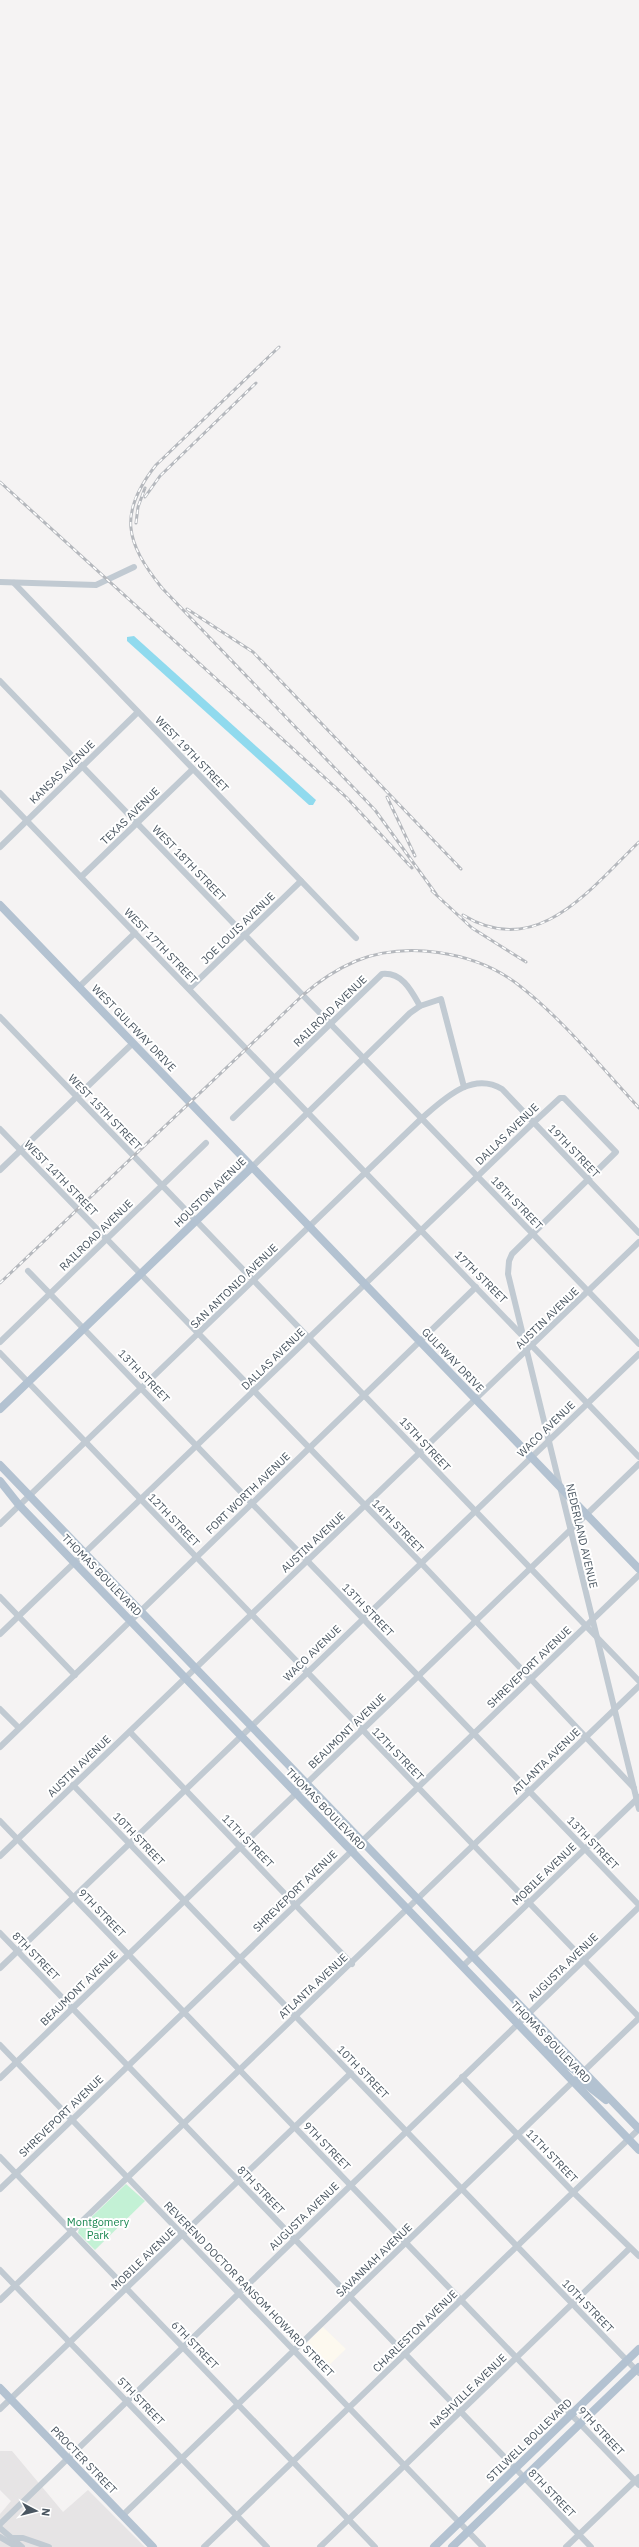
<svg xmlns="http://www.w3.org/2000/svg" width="639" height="2547" font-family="'IBM Plex Sans',sans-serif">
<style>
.commercial{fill:#fdf9ef}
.education{fill:#e6e4e5}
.green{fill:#c3f1d5}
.water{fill:#90daee}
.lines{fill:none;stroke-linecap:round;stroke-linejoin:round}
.minor{stroke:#c1cad2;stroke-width:6}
.major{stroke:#b3c2d1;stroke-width:8}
.rail-casing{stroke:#b5b8bd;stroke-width:3}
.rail{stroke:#fff;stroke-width:1.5;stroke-dasharray:4.5;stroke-linecap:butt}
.labels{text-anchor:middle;stroke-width:4;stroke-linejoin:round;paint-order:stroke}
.street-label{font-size:11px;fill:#4a5661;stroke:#fff}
.park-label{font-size:11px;fill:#17864f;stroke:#fff}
</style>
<rect width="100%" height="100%" fill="#f5f3f3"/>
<!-- commercial -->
<polygon class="commercial" points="323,2327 346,2349 322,2372 301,2349"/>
<!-- education -->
<polygon class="education" points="0,2451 12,2451 63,2512 88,2490 145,2547 0,2547 0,2514 11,2501 0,2490"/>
<!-- green -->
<polygon class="green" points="126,2184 145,2201 95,2250 78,2233 79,2229"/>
<!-- water -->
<polygon class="water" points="134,636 316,800 313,805 309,805 127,641 127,637"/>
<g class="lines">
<!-- minor -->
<g class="minor">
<polyline points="0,582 96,585 134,567"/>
<polyline points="14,583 356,938"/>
<polyline points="0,681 639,1344"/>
<polyline points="0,793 639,1457"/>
<polyline points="0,847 138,712"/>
<polyline points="81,877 193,769"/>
<polyline points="79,987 135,933"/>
<polyline points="189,989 301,881"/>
<polyline points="0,1017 639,1681"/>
<path d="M233 1118 382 974C402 972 411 990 420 1006"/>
<polyline points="0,1129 421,1563 634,1788"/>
<polyline points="252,1167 410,1013 420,1006 441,999 464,1087"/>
<polyline points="0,1170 133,1043"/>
<polyline points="28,1271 639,1905"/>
<polyline points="0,1342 206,1143"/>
<polyline points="0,1353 639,2017"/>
<path d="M0 1524 422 1118C444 1099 472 1071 502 1089L639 1233"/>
<polyline points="0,1597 75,1675"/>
<polyline points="0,1634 533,1123 560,1098 564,1098 616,1152 512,1254 509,1261 508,1274 639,1809"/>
<polyline points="0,1709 19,1728"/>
<polyline points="130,1732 352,1964"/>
<polyline points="0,1747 476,1287"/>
<polyline points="73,1785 639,2373"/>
<polyline points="0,1821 639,2485"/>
<polyline points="0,1856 639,1242"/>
<polyline points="0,1933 591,2547"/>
<polyline points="463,1966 639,1797"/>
<polyline points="0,1968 639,1354"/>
<polyline points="0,2045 483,2547"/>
<polyline points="462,2077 573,2192 639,2256"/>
<polyline points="0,2078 639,1464"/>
<polyline points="0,2157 375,2547"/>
<polyline points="0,2189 639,1575"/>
<polyline points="0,2270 267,2547"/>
<polyline points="0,2300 639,1686"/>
<polyline points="0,2409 351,2073"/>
<polyline points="123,2515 639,2018"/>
<polyline points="0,2524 639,1907"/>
<polyline points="0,2528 22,2547"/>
<polyline points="0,2537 17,2547"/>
<polyline points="12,2538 23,2538 49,2547"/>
<polyline points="204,2547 639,2129"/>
<polyline points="320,2547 629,2249"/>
<polyline points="566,2547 639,2477"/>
</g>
<!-- major -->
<g class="major">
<polyline points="0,905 639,1569"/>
<polyline points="0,1409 252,1167"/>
<polyline points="0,1465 639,2129"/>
<polyline points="0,1481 19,1505 639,2150"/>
<polyline points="547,2050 576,2071 581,2071"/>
<polyline points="574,2081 582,2081 606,2100"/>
<polyline points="0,2388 153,2547"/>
<polyline points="434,2547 639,2349"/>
<polyline points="452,2547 639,2367"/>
</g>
<defs>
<g id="rail">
<path d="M279 347 156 465C118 513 125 542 162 588L375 810 436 894"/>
<polyline points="0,482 346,797 412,868"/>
<polyline points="145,497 160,476 256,383"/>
<polyline points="136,523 138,507 145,488"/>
<polyline points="187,609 253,652 461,869"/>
<polyline points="387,797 415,856"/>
<polyline points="432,891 472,928 526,962"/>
<path d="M463 915C537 961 591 888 639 842"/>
<path d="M0 1283 303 995C319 981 337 969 356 961 405 941 473 951 516 983 561 1017 600 1066 639 1108"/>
</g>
</defs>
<!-- rail casing -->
<use href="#rail" class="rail-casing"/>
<!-- rail -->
<use href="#rail" class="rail"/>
</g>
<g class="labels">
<!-- street labels -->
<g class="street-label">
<text transform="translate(192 754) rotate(46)" y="4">WEST 19TH STREET</text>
<text transform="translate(62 772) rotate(-44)" y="4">KANSAS AVENUE</text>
<text transform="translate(130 816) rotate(-44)" y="4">TEXAS AVENUE</text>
<text transform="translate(189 863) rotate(46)" y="4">WEST 18TH STREET</text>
<text transform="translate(238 928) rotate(-44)" y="4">JOE LOUIS AVENUE</text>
<text transform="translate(161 946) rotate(46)" y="4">WEST 17TH STREET</text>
<text transform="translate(330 1011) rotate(-44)" y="4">RAILROAD AVENUE</text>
<text transform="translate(134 1028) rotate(46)" y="4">WEST GULFWAY DRIVE</text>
<text transform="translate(105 1112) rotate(46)" y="4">WEST 15TH STREET</text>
<text transform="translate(507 1134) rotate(-44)" y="4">DALLAS AVENUE</text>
<text transform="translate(574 1151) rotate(46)" y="4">19TH STREET</text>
<text transform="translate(61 1178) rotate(46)" y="4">WEST 14TH STREET</text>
<text transform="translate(210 1192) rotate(-44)" y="4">HOUSTON AVENUE</text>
<text transform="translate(517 1203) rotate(46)" y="4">18TH STREET</text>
<text transform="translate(96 1235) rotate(-44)" y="4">RAILROAD AVENUE</text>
<text transform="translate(481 1277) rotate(45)" y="4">17TH STREET</text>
<text transform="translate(234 1286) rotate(-44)" y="4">SAN ANTONIO AVENUE</text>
<text transform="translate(547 1318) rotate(-44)" y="4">AUSTIN AVENUE</text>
<text transform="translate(273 1359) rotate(-44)" y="4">DALLAS AVENUE</text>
<text transform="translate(453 1360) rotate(46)" y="4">GULFWAY DRIVE</text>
<text transform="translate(144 1376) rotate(46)" y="4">13TH STREET</text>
<text transform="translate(546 1429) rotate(-44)" y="4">WACO AVENUE</text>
<text transform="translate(425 1444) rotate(47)" y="4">15TH STREET</text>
<text transform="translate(248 1493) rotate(-44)" y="4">FORT WORTH AVENUE</text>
<text transform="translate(174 1520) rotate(46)" y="4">12TH STREET</text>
<text transform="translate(398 1526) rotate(46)" y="4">14TH STREET</text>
<text transform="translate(582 1536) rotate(77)" y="4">NEDERLAND AVENUE</text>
<text transform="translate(313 1542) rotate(-43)" y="4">AUSTIN AVENUE</text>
<text transform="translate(102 1575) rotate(46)" y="4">THOMAS BOULEVARD</text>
<text transform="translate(368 1610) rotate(46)" y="4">13TH STREET</text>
<text transform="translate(312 1653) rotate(-44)" y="4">WACO AVENUE</text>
<text transform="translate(529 1667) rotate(-44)" y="4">SHREVEPORT AVENUE</text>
<text transform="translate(347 1731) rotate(-44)" y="4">BEAUMONT AVENUE</text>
<text transform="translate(398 1754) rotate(46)" y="4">12TH STREET</text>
<text transform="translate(546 1761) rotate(-44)" y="4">ATLANTA AVENUE</text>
<text transform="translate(79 1766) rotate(-44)" y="4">AUSTIN AVENUE</text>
<text transform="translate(326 1809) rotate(46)" y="4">THOMAS BOULEVARD</text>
<text transform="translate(139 1839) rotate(46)" y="4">10TH STREET</text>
<text transform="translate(248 1841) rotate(46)" y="4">11TH STREET</text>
<text transform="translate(593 1843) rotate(46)" y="4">13TH STREET</text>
<text transform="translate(544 1874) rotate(-44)" y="4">MOBILE AVENUE</text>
<text transform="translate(295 1891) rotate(-44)" y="4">SHREVEPORT AVENUE</text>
<text transform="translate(102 1913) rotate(46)" y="4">9TH STREET</text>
<text transform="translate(36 1956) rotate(46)" y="4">8TH STREET</text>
<text transform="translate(563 1967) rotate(-44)" y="4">AUGUSTA AVENUE</text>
<text transform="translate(313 1986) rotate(-43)" y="4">ATLANTA AVENUE</text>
<text transform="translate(79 1988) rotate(-44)" y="4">BEAUMONT AVENUE</text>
<text transform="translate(551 2042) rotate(46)" y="4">THOMAS BOULEVARD</text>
<text transform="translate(363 2072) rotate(46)" y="4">10TH STREET</text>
<text transform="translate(61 2116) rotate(-44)" y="4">SHREVEPORT AVENUE</text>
<text transform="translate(327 2146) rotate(46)" y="4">9TH STREET</text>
<text transform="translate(552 2156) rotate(46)" y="4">11TH STREET</text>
<text transform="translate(261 2190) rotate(46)" y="4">8TH STREET</text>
<text transform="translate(304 2216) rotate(-44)" y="4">AUGUSTA AVENUE</text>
<text transform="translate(143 2259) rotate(-44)" y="4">MOBILE AVENUE</text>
<text transform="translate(374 2260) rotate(-44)" y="4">SAVANNAH AVENUE</text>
<text transform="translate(249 2289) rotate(46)" y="4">REVEREND DOCTOR RANSOM HOWARD STREET</text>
<text transform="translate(588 2306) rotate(46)" y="4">10TH STREET</text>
<text transform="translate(415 2331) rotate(-44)" y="4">CHARLESTON AVENUE</text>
<text transform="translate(195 2345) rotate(46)" y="4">6TH STREET</text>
<text transform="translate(468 2391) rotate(-44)" y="4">NASHVILLE AVENUE</text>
<text transform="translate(141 2401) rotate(46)" y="4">5TH STREET</text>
<text transform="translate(601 2431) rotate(47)" y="4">9TH STREET</text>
<text transform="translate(529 2440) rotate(-44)" y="4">STILWELL BOULEVARD</text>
<text transform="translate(84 2460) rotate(46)" y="4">PROCTER STREET</text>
<text transform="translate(552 2493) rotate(46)" y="4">8TH STREET</text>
</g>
<!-- park labels -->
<g class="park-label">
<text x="98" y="2226">Montgomery<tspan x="98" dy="13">Park</tspan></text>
</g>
</g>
<!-- north arrow -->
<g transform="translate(36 2511) rotate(97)" stroke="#ffffff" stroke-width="3" paint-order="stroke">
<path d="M0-3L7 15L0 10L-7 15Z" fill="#4a5661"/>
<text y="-6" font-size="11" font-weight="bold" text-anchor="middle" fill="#4a5661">N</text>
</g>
</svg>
